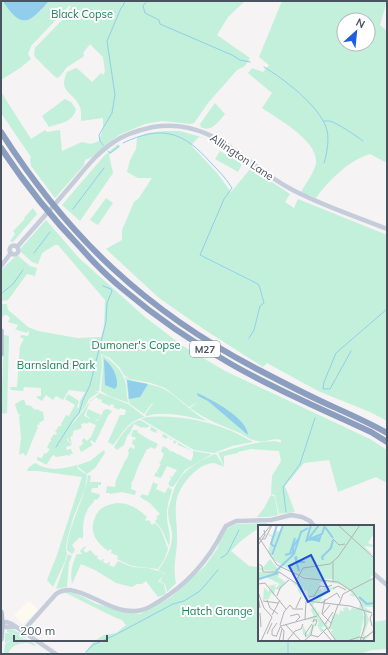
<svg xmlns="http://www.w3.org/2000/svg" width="388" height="655" font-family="Mulish,sans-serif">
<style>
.commercial{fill:#fdfaef}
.green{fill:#c3f0da;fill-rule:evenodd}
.water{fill:#91ceec}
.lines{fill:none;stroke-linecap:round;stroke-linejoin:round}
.stream{stroke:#91ceec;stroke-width:1}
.secondary{stroke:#c6cdda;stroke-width:4.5}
.primary{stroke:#b3bed0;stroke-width:5.5}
.highway{stroke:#8c9ec0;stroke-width:6}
.labels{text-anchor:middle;stroke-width:4;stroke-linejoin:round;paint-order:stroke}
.shield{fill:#fff;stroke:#808790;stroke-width:1}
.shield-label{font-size:10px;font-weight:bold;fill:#4a5360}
.park-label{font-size:11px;fill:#19835b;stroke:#fff}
.street-label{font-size:11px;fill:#4a5360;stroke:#fff}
.inset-river{fill:none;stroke:#91ceec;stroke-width:2}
.inset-road{fill:none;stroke:#b1b3b8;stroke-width:1}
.view{fill:#1d4ed8;fill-opacity:0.15;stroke:#1d4ed8;stroke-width:2}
.inset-edge{fill:none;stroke:#4a5360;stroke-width:2}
</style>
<rect width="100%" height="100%" fill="#f5f3f3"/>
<!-- commercial -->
<polygon class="commercial" points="29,601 38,610 23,624 14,615"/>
<!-- green -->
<g class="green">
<path d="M1 1H4V3C24 31 30 22 49 1H245L228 17 217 35 250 58 245 66 237 70 208 103 194 123 190 124 162 121 145 124 119 135 92 157 85 160 84 165 55 198 31 166 30 159 31 157 1 113V92L31 139 45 130 47 132 60 130 62 151 82 142 91 144 99 141 103 128V118L81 121C81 116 82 110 79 105 72 91 58 92 67 72L76 68 79 70 92 82 101 73 103 75 105 72 103 57 90 44 83 53 84 55 83 57 67 67 61 75 57 78 53 75 35 57 34 54 35 48 64 18 71 6H69L31 46 28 54 31 59 20 68 1 80Z"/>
<path d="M282 1H387L380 25 387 31V163L370 154C349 160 328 181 316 198L301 192C305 184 312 176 315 167 324 144 278 119 262 108L272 93 248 73 252 68 263 72 269 65 259 57ZM344 20H368V44H344Z"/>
<path d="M65 99 71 102 76 109C73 122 61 123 49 127L42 116Z"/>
<path d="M215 103 225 114C219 121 211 133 201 127L200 124Z"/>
<polygon points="165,131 180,131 208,139 199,137 191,145 217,173 231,192 251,168 290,194 285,202 294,208 298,199 387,235 387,421 370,412 318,391 267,363 263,367 205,330 159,298 106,249 122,240 122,230 134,202 139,198 152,178 138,178 127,172 130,160 136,149 137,137 148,133"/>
<polygon points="118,144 120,147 109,155 113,173 80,221 62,205 104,156"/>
<polygon points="220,151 242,164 238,172 215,159"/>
<polygon points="106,198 113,203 98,225 90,220"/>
<polygon points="33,208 37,214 13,242 10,241 15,234 13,231 25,219 24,218"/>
<path d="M46 220 79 258 145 317 183 346 225 371 370 439 387 450V483L376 477 338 492 329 460 304 463 285 486 295 512 279 514 275 495 271 494 272 476 281 461 279 451 251 449 238 452V453L224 456V466L218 453C229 449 273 437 281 443V440C273 437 265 443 257 441 251 440 245 436 240 433 221 425 208 421 190 408L198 402 189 407 165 388 151 383 130 379 124 375 120 368 110 358 101 354 102 366 99 391H94L99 392 89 399 85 407 73 422 67 434V440L72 445 66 447 67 450 71 449 73 454H70V456L68 455 56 457 54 455 52 456 47 464 54 465 45 464 37 460V457L42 458 44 453 46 454 50 449 47 448 50 441 51 442 52 441 50 440 54 434 56 435 57 433 55 432 59 426H61L62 425 61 424 66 415 69 416 75 405 65 399 68 394 79 401 77 407 79 408 80 401 85 392 69 390 63 400 56 396 53 400 46 395 42 401 37 398V396H41V388L24 387 23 391 11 390 10 387H17L20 346 24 339 20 337 21 335 28 336 29 332 27 331V333L14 329H16L18 325 8 322 10 318 7 315H4L2 318 1 304H7L8 310 13 314 28 327 38 331 77 338 101 337 104 326 105 300 58 245H55L42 253 38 264 32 262 21 252V248Z"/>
<polygon points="17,255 30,266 37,268 35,276 27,274 8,300 2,301 1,303 1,270"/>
<polygon points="4,335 9,336 7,413 1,414"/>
<path d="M102 355C113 361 123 371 126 384 127 391 126 397 129 403L109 396 101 391 103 366Z"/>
<path d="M125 377C134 383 152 383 164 389 179 398 191 412 207 421 191 417 163 410 147 416L145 415 153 403H152L144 414 130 404 128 398 127 383Z"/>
<path d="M100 393 128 404 145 417C127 421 124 432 113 445L108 442 120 415H125L126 410 120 408 119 410 113 407 114 405 111 404 110 406 101 402 102 400 100 399 98 401 99 399 96 397 90 402H89Z"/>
<polygon points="22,400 24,400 26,405 31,406 35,410 36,409 43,412 44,420 39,423 40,425 38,424 37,426 38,427 26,456 23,453 19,455 21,438 19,416 21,415 18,414 15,404"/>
<path d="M88 403 89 404 84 416 91 419 86 415 88 409 101 415 98 420 94 418 98 421 104 410 107 409 112 411 110 414H109L95 443 91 440 90 442 93 445 81 452 79 447 83 444 82 440 84 438 87 441 91 437 96 425 89 422 86 424 85 423 81 424 82 428 73 431V435L70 437 72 444C70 442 67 439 67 436 68 425 84 413 88 403Z"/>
<path d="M147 417C183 414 222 423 253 442L232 446 214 453 194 450 141 419Z"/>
<path d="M140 420 189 449 193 451 212 454 185 470 173 487 169 486V484H168L171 479 170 476 172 477 177 470 167 466 161 478 154 476 156 472 158 473 157 471 161 464 159 463 161 461 164 454 161 451 163 446 167 448 171 452 172 451 177 454 176 455 178 454 191 461 193 456V451L178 445V442L177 441 175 444 173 442 174 440 172 439 170 441 171 439 168 437 166 439 162 436 163 434 157 430 156 433 150 430 151 427 149 426 147 428 143 427 142 428 134 424 129 435 128 434 124 445 117 450 114 447C121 436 128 423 140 420Z"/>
<path d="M133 430H138L137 432C143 435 147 439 152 441 154 442 156 443 158 444L155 449 150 447 149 449H147L138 467 133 481H132L131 485H132L131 489 136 491 135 495 122 492 110 494V493H106L107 486 115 487 116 480 126 459H127L129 453 128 451 130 447 134 449 135 446 132 444 133 439 135 440 136 438 131 436Z"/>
<polygon points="104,450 105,453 95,468 87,474 78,467 78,465 90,461"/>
<path d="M216 454 224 467C221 466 216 463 213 463 196 464 177 488 176 504 175 514 177 524 177 534 178 553 172 563 176 583L167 592 165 584 160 581 165 573 158 571C166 559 173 547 172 533 171 526 168 519 168 512 168 508 170 504 171 500 176 479 184 471 202 460 207 458 211 455 216 454Z"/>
<path d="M35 463C49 472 62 469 77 465L78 469 87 475 85 489 73 518 67 540 66 548 67 554 65 561 53 587 47 580 57 555 82 477 38 471H27L28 468Z"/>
<path d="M88 475 91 476 90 482H101V485H98V488H92L91 492 99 494 100 496 97 500 96 499 93 501 94 502C86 508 83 519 83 530 83 534 84 535 82 539L80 537 72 545 75 550 72 554 67 550C67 527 85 500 88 475Z"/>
<path d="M154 480V483L158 484 156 489 165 493 168 487 172 490C170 497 167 505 167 512 166 525 172 533 169 546L162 530 155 521 158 518 156 517 160 514 150 503 140 497 142 494 148 496Z"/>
<polygon points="271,495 275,497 278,515 268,517 257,517 264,508"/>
<path d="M117 503C130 503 138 509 147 517L145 520 146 521 149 520 152 525 155 523 161 530 168 549 164 560 158 569 132 566 117 559 118 556 111 553 112 550 110 549 108 551C103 547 98 543 95 537 90 528 94 514 102 508 107 505 112 504 117 503Z"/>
<path d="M268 523 263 526H259V528C248 535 240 541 231 551L249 566 259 567V640H373V622L387 620V649L372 650 359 654H84L93 642 104 635 116 633 126 625 122 620 114 617 64 592 75 593 97 604 123 611 140 614 171 597 205 566 217 549 223 534 228 528 236 524Z"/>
<path d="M85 546 86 547 83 550 86 553 90 550 96 556 98 555 97 558 101 561 103 559H104L103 562 107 564 109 562H110L109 565 114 567 118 561 132 567 148 568 164 573V575L158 581 164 584 166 594 158 597 146 581 142 584H137L132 587 116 583 95 570 81 564 72 584C70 573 72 564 77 554H82L80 551Z"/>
<polygon points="68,554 72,556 69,563 67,587 56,589"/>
<path d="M7 629C14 629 20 633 26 636L25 638 22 637V638L29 640 36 645 35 646 28 643 27 641 28 643C19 643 11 645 8 654H4L5 644 14 638 5 643V633H13L21 636 7 632Z"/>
</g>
<!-- water -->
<g class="water">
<path d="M4 1H49C30 22 23 31 4 3Z"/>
<path d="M104 359C112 365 118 376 117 386L115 389 105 385Z"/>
<polygon points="127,380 148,384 140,397 129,399"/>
<path d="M197 393C211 399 247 418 248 435L208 401 198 396Z"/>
</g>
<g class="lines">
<!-- stream -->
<g class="stream">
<polyline points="147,1 143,6 145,13 159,20 160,24 232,55 240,60 250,62"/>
<path d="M264 67C284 79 318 105 326 127 330 137 327 154 324 163"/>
<path d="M324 121C325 121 330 121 330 121 337 123 358 137 363 141"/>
<path d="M123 143C161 125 183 131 210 162 218 170 226 178 232 188L224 199 200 255 258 284C260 286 263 300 264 303L260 306 254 330 249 338"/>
<polyline points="103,145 100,141 99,135 112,113 115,95 107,41 121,8 123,6 125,1"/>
<polyline points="108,151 110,153 119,146"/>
<polyline points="73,209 104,168"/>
<polyline points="34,253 50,232"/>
<polyline points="1,294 13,284 23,270"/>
<polyline points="351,351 330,389 323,389 324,382 336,353 387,309"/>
<polyline points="56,447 73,420 79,413 83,400 90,385 106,322 107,303 112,291 111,289 103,286"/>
<polyline points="286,512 283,487 300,464 315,418"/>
<polyline points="221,558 227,554 239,530"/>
<polyline points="86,652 93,645 113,636 173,604 184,601 200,591 218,570"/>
<polyline points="288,654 288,640"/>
</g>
<!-- secondary -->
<g class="secondary">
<circle cx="14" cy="250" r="4.5"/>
<path d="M17 247C34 228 51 209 67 190 82 173 95 154 114 142 125 134 139 130 153 127 212 117 243 163 289 188 320 205 355 216 387 229"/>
<polyline points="1,266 11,253"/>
<polyline points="373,573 387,585"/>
<polyline points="1,623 7,622 12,624 56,654"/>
<polyline points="1,627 16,627"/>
<path d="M23 631 56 594C60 591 65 590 70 590 91 593 110 611 133 611 143 612 151 606 158 602 188 584 208 561 223 531L226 526 236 521 271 520 291 515 302 517 310 521 314 526"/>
</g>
<!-- primary -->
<g class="primary">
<polyline points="1,331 1,354"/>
<polyline points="1,612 2,623 1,639"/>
</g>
<!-- highway -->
<g class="highway">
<path d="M1 132C68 237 146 311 257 369 280 381 303 393 327 404 347 413 368 422 387 433"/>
<path d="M1 148C25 184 51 217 81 248 94 263 108 277 124 290 157 318 194 343 231 364 276 390 324 410 371 432L387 442"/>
</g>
</g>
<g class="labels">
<!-- shield labels -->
<rect class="shield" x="190" y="341" width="30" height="16" rx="3"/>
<g class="shield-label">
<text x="205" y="353">M27</text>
</g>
<!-- park labels -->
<g class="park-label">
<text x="82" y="18">Black Copse</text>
<text x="136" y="349">Dumoner's Copse</text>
<text x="56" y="369">Barnsland Park</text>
<text x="217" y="615">Hatch Grange</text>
</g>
<!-- street labels -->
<g class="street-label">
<text transform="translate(242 157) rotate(34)" y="4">Allington Lane</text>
</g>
</g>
<!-- overview -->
<g transform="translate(258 525)">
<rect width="116" height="116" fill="#f5f3f3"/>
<path d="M25 0H71L73 2 72 0H116V8L110 18 115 20 116 22 106 21 116 31 107 25 116 34V52L114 50 112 54 116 53V82H106L115 88 108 87 116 106 106 116 102 115 103 112 107 113 105 111 107 85 93 65 75 55 76 52 75 54H56L40 50V48V50L13 33 10 27 14 12 9 9V8L15 11V13L18 6 22 7 17 21 13 18 16 22 13 31 14 33ZM111 95 116 104 108 112 106 109ZM12 34 20 44H25L18 46 22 47 20 52 28 57 22 65 17 64 16 70 13 68 11 74 5 75 6 63 11 67V64L14 66 11 61 19 59 16 61 18 63 22 59 8 52 0 56V46L6 48 17 46 1 45 0 41 4 44ZM40 52 74 56 83 59 88 62 95 68 101 75 103 80 106 92 101 115 77 116 73 106 76 105 72 104 74 92 78 88 81 90 82 85 86 87 85 83 89 82 92 86 94 83 101 84 102 78 98 72 91 70 94 68 89 64 81 59 66 57 61 58 63 61 60 65 63 64 65 67 66 64 79 61 64 72 63 78V75L61 78 57 76 55 81 58 84V86L64 87H56L62 88 60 92 67 99 71 97 68 100 72 103 70 105 67 101 63 102 67 106 63 107 59 100 61 98 59 94V98L58 96 55 98 57 100 53 109 46 115 49 112 45 109 44 99 50 110 55 99 53 95 55 96 58 93 45 96 56 91 53 85 55 82 51 80 56 72H50L49 65 46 66V61L45 65 42 64 44 72 40 66 41 60 39 64V59L36 61 37 59 30 55 38 58Z" fill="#c3f0da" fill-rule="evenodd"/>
<path class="inset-river" d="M67 2 75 13M51 13 61 0M53 14 61 16 63 9M49 15 64 9 67 0M49 15 62 13M48 17 53 0M17 22 13 19 19 0M32 28 37 13M36 29 43 7 50 3M14 30 25 0M27 30 35 28V22L41 13M38 31 39 37H47M37 32 41 46M65 35 64 32 73 23 75 15M18 46 36 29M1 54 20 48M101 72 109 79 116 78"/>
<path class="inset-road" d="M80 0 116 33M0 11 19 40 46 53 80 57 95 67 102 77 107 89V100L102 116M4 14H7L14 0M75 14 81 20 87 19M0 16 13 0M0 20 7 10 6 5M0 39 4 41 5 47H21L38 58M39 54 45 43 72 39 80 32 102 0M75 56V37M38 58 78 116M0 59 7 58 28 84M75 64 80 61 88 65M0 67 6 83 14 92 3 116M0 71 2 83M19 71 22 63 31 55M51 72 56 71 62 61 69 62 74 60M67 74 64 89 73 98M9 75 12 83 20 89M5 76 20 78M49 76 92 81 114 88M63 78 79 68 82 73M32 80 35 84H45M81 80 85 69 116 53M38 83 43 72M2 88 3 102M14 90 22 75M64 90 72 80M32 91 40 89 42 92 38 96M47 94 48 76M55 97 56 94 59 96 57 101M27 99 43 116M67 99 75 87M22 100 26 87 32 80M23 101 59 91M114 101 112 93 114 89M23 102 26 106 25 116M71 104 80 80M66 107 74 116M9 109 14 98M53 110 60 112 69 103M18 111 14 110V105L19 98M18 112 23 100M48 112 47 109 54 99M106 113 116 106M21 116 24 104M29 116 37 106 43 104 45 99M46 116 53 110 55 100M89 116 101 112 106 113 105 116"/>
<path class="view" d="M53 30 71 66 50 77 31 41Z"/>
<rect width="116" height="116" class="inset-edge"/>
</g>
<!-- border -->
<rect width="388" height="655" fill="none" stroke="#4a5360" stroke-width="4"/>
<!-- north arrow -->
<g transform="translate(356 32) rotate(27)"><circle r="19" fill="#ffffff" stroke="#b7babf"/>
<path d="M0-3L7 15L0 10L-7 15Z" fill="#1e5ce4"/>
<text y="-6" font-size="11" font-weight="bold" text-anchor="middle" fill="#4a5360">N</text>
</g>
<!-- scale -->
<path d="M14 635v6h93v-6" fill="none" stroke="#4a5360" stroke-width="2"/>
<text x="20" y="635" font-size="12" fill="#4a5360" stroke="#ffffff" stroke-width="3" paint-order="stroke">200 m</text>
</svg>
